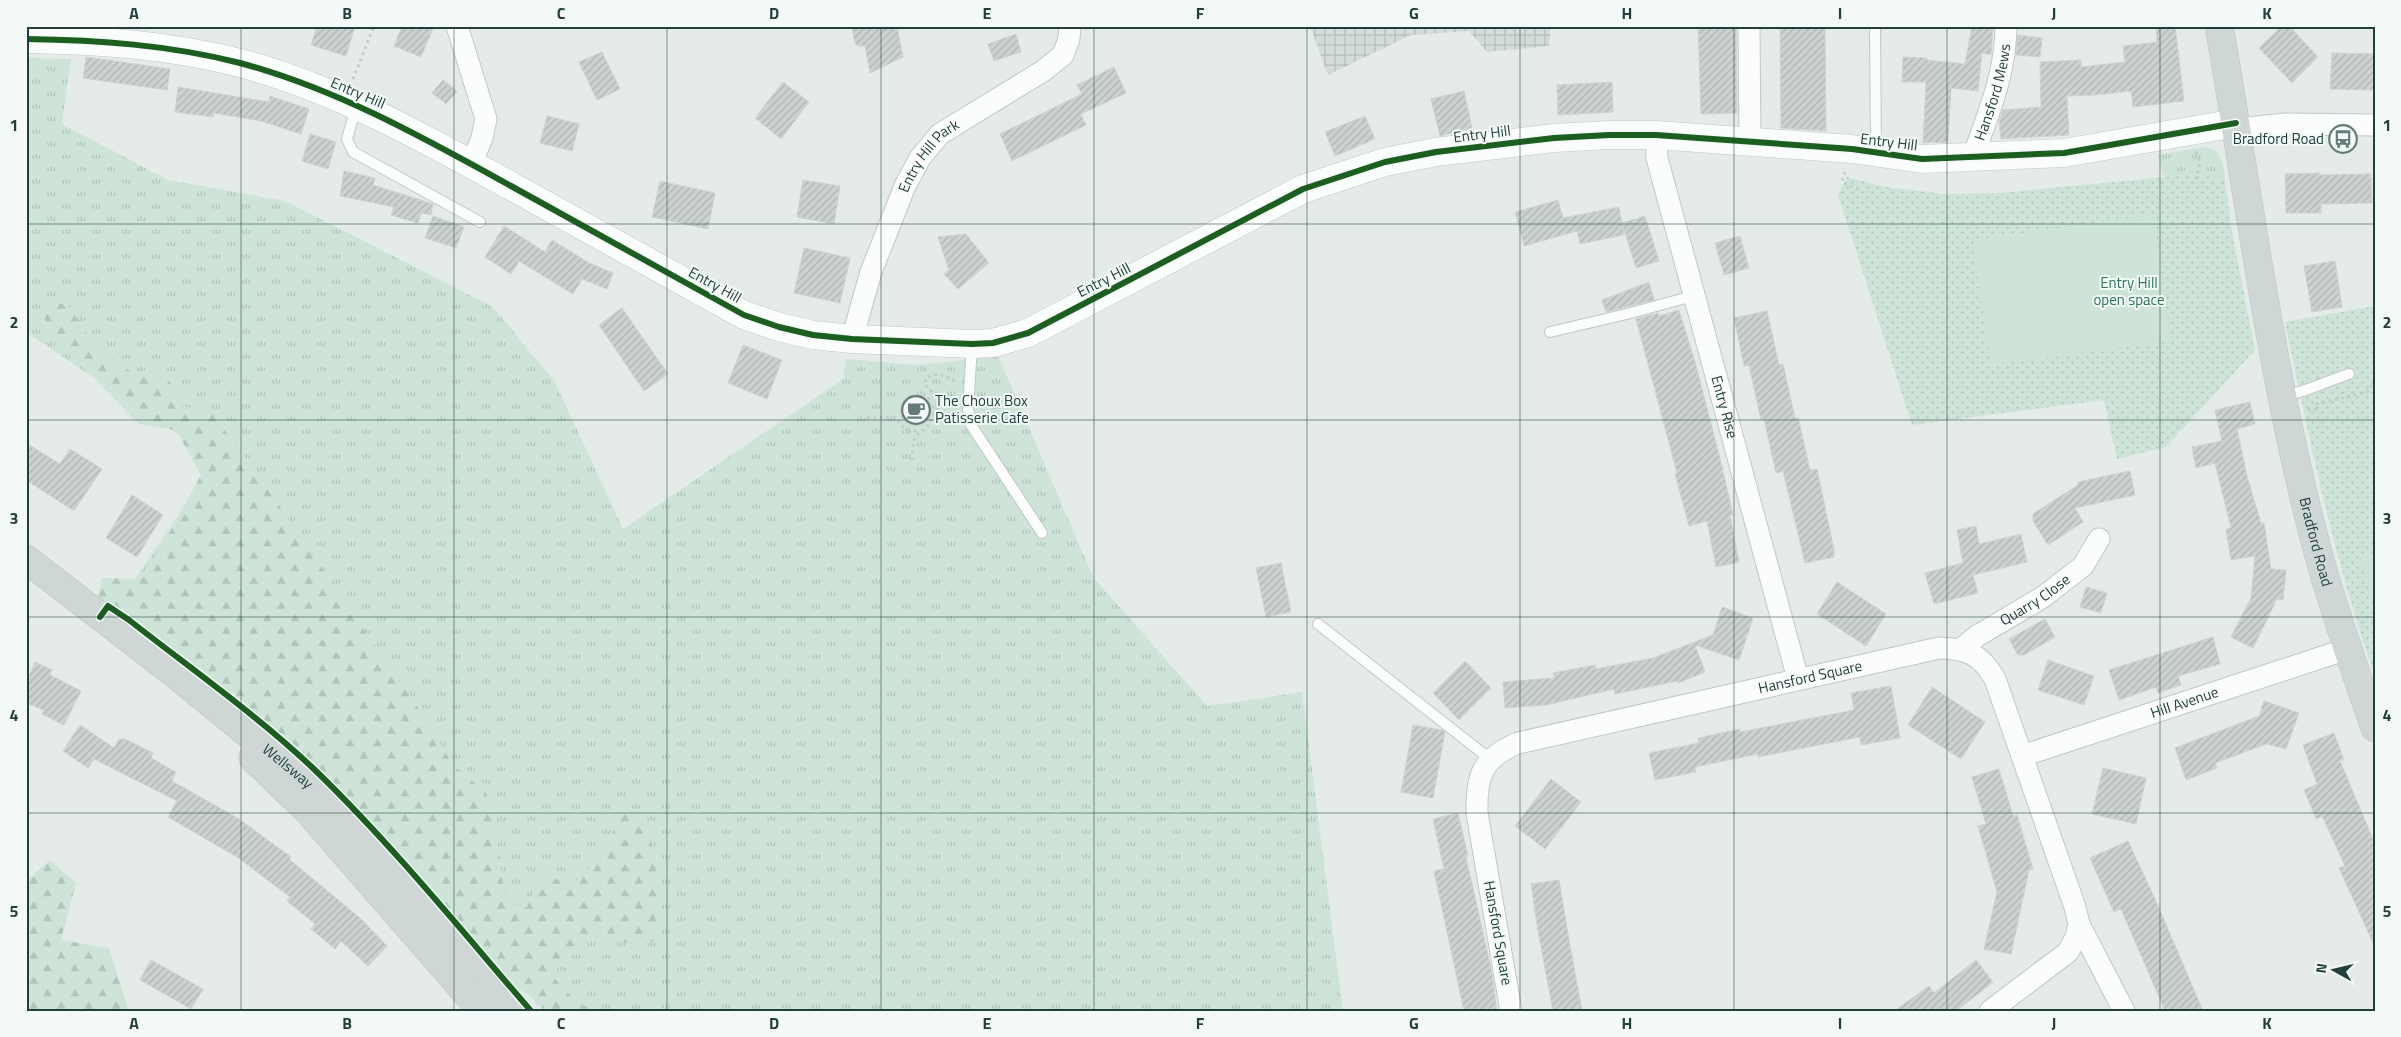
<svg xmlns="http://www.w3.org/2000/svg" width="2401" height="1037" font-family="'Titillium Web',sans-serif">
<style>
.industrial{fill:url(#industrial-grid)}
.grass{fill:url(#grass-tufts)}
.forest{fill:url(#forest-firs)}
.park{fill:url(#park-dots)}
.pitch{fill:#cee4d9}
.building{fill:url(#building-hatch);stroke:#ced4d2}
.lines{fill:none;stroke-linecap:round;stroke-linejoin:round}
.lane-casing{stroke:#c2c8c6;stroke-width:12}
.street-casing{stroke:#c2c8c6;stroke-width:23}
.secondary-casing{stroke:#c1c8c7;stroke-width:29}
.primary-casing{stroke:#bdc6c5;stroke-width:29}
.path{stroke:#c1cbc9;stroke-width:3;stroke-dasharray:2.5 4;stroke-linecap:butt}
.lane{stroke:#fbfcfc;stroke-width:10}
.street{stroke:#fbfcfc;stroke-width:21}
.secondary{stroke:#fbfcfc;stroke-width:28}
.primary{stroke:#ced7d5;stroke-width:28}
.cycleway-casing{stroke:#f3f9f7;stroke-width:9}
.cycleway{stroke:#1b5e20;stroke-width:6}
.grid{fill:none;stroke:#223f3d;stroke-width:1;stroke-opacity:0.55}
.labels{text-anchor:middle;stroke-width:4;stroke-linejoin:round;paint-order:stroke}
.street-label{font-size:15px;fill:#223f3d;stroke:#f3f9f7}
.poi-label{font-size:15px;fill:#223f3d;stroke:#f3f9f7;text-anchor:end}
.park-label{font-size:15px;fill:#2b7757;stroke:#f3f9f7}
.neatline{fill:none;stroke:#223f3d;stroke-width:2}
.grid-label{font-size:16px;text-anchor:middle;font-weight:bold;fill:#223f3d}
</style>
<defs>
<pattern id="industrial-grid" width="8" height="8" patternUnits="userSpaceOnUse" patternTransform="scale(1.25)"><rect width="8" height="8" fill="#d3dcda"/><path d="M0 4h8M4 0v8" fill="none" stroke="#b5bebc"/></pattern>
<pattern id="grass-tufts" width="24" height="20" patternUnits="userSpaceOnUse" patternTransform="scale(1.25)"><rect width="24" height="20" fill="#cee4d9"/><path d="M3 7l-1-3M5 7V3M7 7l1-3M15 17l-1-3M17 17v-4M19 17l1-3" fill="none" stroke="#b1c5bb"/></pattern>
<pattern id="forest-firs" width="22" height="20" patternUnits="userSpaceOnUse" patternTransform="scale(1.25)"><rect width="22" height="20" fill="#cee4d9"/><path d="M5 1l3.5 6h-7zM16 11l3.5 6h-7z" fill="#b1c5bb"/></pattern>
<pattern id="park-dots" width="8" height="8" patternUnits="userSpaceOnUse" patternTransform="scale(1.25)"><rect width="8" height="8" fill="#cee4d9"/><path d="M2 2h.1M6 6h.1" fill="none" stroke="#b1c5bb" stroke-width="1.8" stroke-linecap="round"/></pattern>
<pattern id="building-hatch" width="6" height="6" patternUnits="userSpaceOnUse" patternTransform="scale(1.25)"><rect width="6" height="6" fill="#ccd2d0"/><path d="M-1 1l2-2M0 6l6-6M5 7l2-2" fill="none" stroke="#afb5b4"/></pattern>
</defs>
<rect width="100%" height="100%" fill="#e5ebe9"/>
<!-- industrial -->
<polygon class="industrial" points="1310,26 1551,26 1549,46 1487,52 1469,31 1411,35 1328,75"/>
<!-- grass -->
<g class="grass">
<polygon points="26,58 71,59 62,124 168,180 285,201 493,307 555,382 623,529 843,379 846,359 917,365 998,356 1093,577 1207,706 1302,692 1343,1011 543,1011 412,861 264,708 118,604 216,460 26,332"/>
<path d="M2204 147C2222 148 2224 166 2225 181L2197 174 2164 177 2158 155Z"/>
</g>
<!-- forest -->
<g class="forest">
<polygon points="52,303 67,304 93,343 138,377 166,375 182,406 211,412 257,474 427,721 453,765 486,792 494,818 506,903 527,907 538,879 579,880 611,843 617,805 646,817 658,875 660,939 640,945 599,938 564,952 550,973 577,1003 598,1011 546,1011 544,1003 510,985 344,794 283,737 233,693 149,641 97,602 102,578 140,579 161,548 201,475 176,430 139,424 52,335 44,318"/>
<polygon points="50,860 76,883 61,940 109,948 128,1009 130,1011 26,1011 26,881"/>
</g>
<!-- park -->
<g class="park">
<polygon points="2198,174 2225,181 2232,232 2255,350 2166,447 2117,459 2104,400 1912,425 1838,195 1847,177 1886,187 1944,194 1999,193"/>
<path d="M2375 306V676C2334 561 2310 442 2285 322Z"/>
</g>
<!-- pitch -->
<g class="pitch">
<polygon points="2153,215 2171,341 1990,365 1973,240"/>
<polygon points="2375,554 2375,605 2359,559"/>
</g>
<!-- building -->
<g class="building">
<polygon points="317,26 355,26 346,56 311,45"/>
<polygon points="402,26 434,26 421,57 394,46"/>
<polygon points="852,26 897,26 903,57 870,73 865,46 857,46 854,40"/>
<polygon points="1698,26 1736,26 1737,113 1701,114"/>
<polygon points="1780,26 1825,26 1826,131 1781,128"/>
<polygon points="1972,26 1993,27 1991,55 1982,53 1978,91 1951,88 1948,142 1923,143 1926,82 1902,82 1903,57 1927,58 1927,60 1965,64"/>
<polygon points="2156,26 2175,26 2184,101 2133,107 2131,91 2096,95 2067,96 2069,135 2001,139 1999,121 2003,110 2041,107 2040,62 2081,60 2081,67 2125,62 2123,46 2157,42"/>
<polygon points="2282,26 2289,26 2318,57 2292,83 2259,48"/>
<polygon points="1016,34 1021,52 994,61 988,44"/>
<polygon points="2018,35 2042,38 2040,57 2016,55"/>
<polygon points="602,52 620,89 597,100 579,62"/>
<polygon points="2332,53 2375,54 2375,90 2330,89"/>
<polygon points="86,57 170,69 167,90 83,78"/>
<polygon points="1114,67 1126,93 1081,114 1086,125 1012,161 1000,134 1082,94 1077,85"/>
<polygon points="443,80 457,91 446,104 432,93"/>
<polygon points="783,82 809,102 781,139 755,118"/>
<polygon points="1612,82 1613,112 1558,115 1557,85"/>
<polygon points="178,87 269,102 270,96 309,109 301,134 261,121 214,113 213,117 175,112"/>
<polygon points="1464,91 1472,128 1440,136 1431,99"/>
<polygon points="547,116 579,124 572,151 540,143"/>
<polygon points="1365,116 1375,139 1335,156 1325,132"/>
<polygon points="310,134 336,142 328,169 302,161"/>
<polygon points="344,171 375,178 373,185 433,204 431,215 421,213 418,223 391,215 394,207 340,196"/>
<polygon points="2320,173 2320,175 2371,174 2372,203 2321,204 2321,213 2286,213 2285,174"/>
<polygon points="803,180 840,186 834,224 797,217"/>
<polygon points="660,181 715,193 708,229 652,217"/>
<polygon points="1558,200 1563,218 1619,207 1624,235 1580,244 1577,231 1524,246 1515,212"/>
<polygon points="433,216 464,227 456,248 425,238"/>
<polygon points="1645,216 1659,261 1636,268 1622,223"/>
<polygon points="504,226 545,252 552,240 589,263 613,273 607,289 582,279 573,294 519,261 511,274 485,257"/>
<polygon points="966,234 989,263 958,289 944,274 949,270 938,237"/>
<polygon points="1740,236 1749,268 1724,275 1715,243"/>
<polygon points="804,248 850,258 840,303 794,293"/>
<polygon points="2335,261 2342,307 2312,312 2304,266"/>
<polygon points="1649,282 1654,300 1606,312 1602,300"/>
<polygon points="622,308 668,374 644,391 599,325"/>
<polygon points="1679,310 1695,362 1720,458 1733,515 1730,515 1739,562 1716,567 1707,521 1689,526 1675,474 1677,473 1636,319 1658,313 1659,316"/>
<polygon points="1767,311 1779,365 1783,364 1795,418 1798,417 1810,470 1817,469 1834,550 1834,557 1805,563 1783,471 1776,473 1764,419 1761,420 1749,365 1744,366 1734,318"/>
<polygon points="743,345 782,360 767,399 728,383"/>
<circle cx="916" cy="410" r="16"/>
<polygon points="2250,402 2255,424 2237,429 2247,476 2261,523 2264,523 2271,569 2286,570 2283,600 2277,599 2253,648 2231,637 2251,598 2255,556 2231,560 2226,529 2231,528 2215,463 2196,468 2192,447 2222,441 2215,410"/>
<polygon points="26,443 60,464 70,449 102,469 74,511 26,480"/>
<polygon points="2130,471 2135,495 2075,508 2083,522 2048,545 2033,521 2033,514 2078,485 2078,482"/>
<polygon points="132,495 163,515 137,557 106,538"/>
<polygon points="1976,526 1979,544 2021,534 2027,562 1973,575 1978,593 1934,604 1925,573 1963,563 1957,530"/>
<polygon points="1281,563 1291,612 1266,617 1256,568"/>
<polygon points="1837,582 1886,614 1866,646 1817,614"/>
<polygon points="2086,587 2107,593 2101,613 2080,607"/>
<polygon points="1722,607 1753,618 1739,660 1695,645 1705,672 1678,683 1677,681 1615,694 1614,689 1546,705 1505,708 1503,682 1554,678 1553,673 1595,665 1596,669 1653,658 1713,635"/>
<polygon points="2045,619 2055,637 2024,655 2018,655 2009,639"/>
<polygon points="2213,637 2220,664 2178,676 2181,685 2158,693 2156,687 2119,700 2109,670"/>
<polygon points="2048,660 2094,676 2084,705 2038,690"/>
<polygon points="1465,661 1491,688 1459,720 1433,693"/>
<polygon points="35,662 52,670 50,675 81,691 64,725 42,714 44,710 26,703 26,684"/>
<polygon points="1891,686 1900,738 1861,745 1860,737 1758,757 1758,754 1695,767 1696,772 1655,780 1649,753 1699,743 1698,738 1740,729 1740,732 1854,710 1851,693"/>
<polygon points="1932,687 1985,722 1961,759 1908,725"/>
<polygon points="2264,701 2299,713 2286,749 2266,744 2215,763 2217,768 2186,780 2175,748 2259,716"/>
<polygon points="80,725 114,748 119,739 125,739 153,753 151,758 176,772 172,781 239,819 291,857 289,859 360,918 387,946 368,966 341,941 335,949 311,929 315,924 287,901 290,897 237,857 168,817 177,801 94,759 88,768 63,751"/>
<polygon points="1413,725 1442,730 1445,732 1433,798 1401,792"/>
<polygon points="2334,733 2344,760 2340,761 2375,844 2375,947 2339,868 2345,866 2322,816 2316,819 2304,790 2317,784 2303,745"/>
<polygon points="2103,768 2146,778 2136,824 2092,814"/>
<polygon points="1999,769 2013,816 2017,815 2033,869 2029,870 2011,954 1984,949 1997,892 1978,826 1986,824 1972,777"/>
<polygon points="1551,779 1581,802 1545,849 1515,826"/>
<polygon points="1458,813 1468,856 1466,857 1492,973 1497,1011 1464,1011 1434,871 1444,869 1433,819"/>
<polygon points="2128,841 2156,901 2203,1011 2165,1011 2121,909 2114,912 2090,858"/>
<polygon points="1559,880 1568,934 1582,1011 1553,1011 1538,931 1531,884"/>
<polygon points="151,960 203,989 191,1009 140,980"/>
<polygon points="1976,960 1993,982 1956,1011 1894,1011 1929,986 1934,993"/>
</g>
<g class="lines">
<defs>
<g id="lane">
<polyline points="1875,26 1876,150"/>
<polyline points="356,107 347,139 353,152 480,222"/>
<polyline points="1550,332 1627,314 1693,296"/>
<polyline points="972,345 968,409 971,425 1042,533"/>
<path d="M2284 396C2306 392 2327 381 2349 374"/>
<polyline points="1318,624 1490,759"/>
</g>
<g id="street">
<polyline points="457,26 486,119 482,138 471,164"/>
<polyline points="1749,26 1750,143"/>
<polyline points="2237,129 2286,124 2375,125"/>
<path id="s1" d="M1656 135 1657 158 1798 679"/>
<path id="s2" d="M1973 157C1988 114 2006 73 2006 26"/>
<path id="s3" d="M852 339 871 272 905 186 920 158 940 134 1043 71 1063 55 1069 39 1070 26"/>
<path id="s4" d="M1961 649 1977 636 2043 597 2083 566 2099 539"/>
<path id="s5" d="M2022 756 2347 649"/>
<polyline points="2079,924 2124,1011"/>
<path id="s6" d="M1511 1011 1477 813C1476 776 1482 758 1518 743L1939 648C1967 649 1980 653 1995 679L2075 907 2079 924 2076 937 2068 952 1990 1011"/>
</g>
<path id="secondary" d="M26 39C98 40 170 45 240 63 337 89 424 138 511 186 588 229 666 272 744 315L779 327 813 335 852 339 972 344 993 343 1028 333 1303 189 1385 162 1436 152 1554 138 1609 135H1656L1852 149 1922 159 2064 153 2236 123"/>
<g id="primary">
<path id="s7" d="M2219 26C2250 203 2272 383 2319 556 2335 614 2355 671 2375 728"/>
<path id="s8" d="M26 559 175 674 306 781 374 851 513 1011"/>
<polyline points="253,758 308,811 482,1011"/>
</g>
</defs>
<!-- lane casing -->
<use href="#lane" class="lane-casing"/>
<!-- street casing -->
<use href="#street" class="street-casing"/>
<!-- secondary casing -->
<use href="#secondary" class="secondary-casing"/>
<!-- primary casing -->
<use href="#primary" class="primary-casing"/>
<!-- path -->
<g class="path">
<polyline points="353,79 374,26"/>
<polyline points="2196,152 2200,162 2196,180"/>
<polyline points="1845,172 1842,182 1861,191"/>
<polyline points="928,399 934,394"/>
<polyline points="2308,410 2317,409 2317,404 2320,403 2367,392 2375,379"/>
<polyline points="867,418 895,417 904,428 919,432"/>
<path d="M912 460C913 446 912 434 926 429L938 406 934 394 925 385 926 378C939 371 944 376 957 382"/>
</g>
<!-- lane -->
<use href="#lane" class="lane"/>
<!-- street -->
<use href="#street" class="street"/>
<!-- secondary -->
<use href="#secondary" class="secondary"/>
<!-- primary -->
<use href="#primary" class="primary"/>
<defs>
<g id="cycleway">
<path d="M26 39C98 40 170 45 240 63 337 89 424 138 511 186 588 229 666 272 744 315L779 327 813 335 852 339 972 344 993 343 1028 333 1303 189 1385 162 1436 152 1554 138 1609 135H1656L1852 149 1922 159 2064 153 2236 123"/>
<path d="M100 617 108 606 129 620C190 668 261 718 317 772 393 846 461 930 531 1011"/>
</g>
</defs>
<!-- cycleway casing -->
<use href="#cycleway" class="cycleway-casing"/>
<!-- cycleway -->
<use href="#cycleway" class="cycleway"/>
</g>
<!-- grid -->
<path class="grid" d="M241 26V1011M454 26V1011M667 26V1011M881 26V1011M1094 26V1011M1307 26V1011M1520 26V1011M1734 26V1011M1947 26V1011M2160 26V1011M26 224H2375M26 420H2375M26 617H2375M26 813H2375"/>
<!-- icons -->
<defs>
<symbol id="bus-ring" viewBox="-11 -11 22 22"><circle r="9.5" fill="#f3f9f7" stroke="#667b79" stroke-width="1.5"/><path d="M-5-6H5V4H4V6H2V4H-2V6H-4V4H-5ZM-3.5-4V0h7V-4ZM-3.5 1.2v1.5H-2V1.2ZM2 1.2v1.5H3.5V1.2Z" fill="#667b79"/></symbol>
<symbol id="cafe-ring" viewBox="-11 -11 22 22"><circle r="9.5" fill="#f3f9f7" stroke="#667b79" stroke-width="1.5"/><path d="M-5.5-4.5H6V0H3Q3 3.5 0 3.5H-2.5Q-5.5 3.5-5.5 0ZM3-3.2v2h1.7v-2ZM-6 4.5H4V6H-6Z" fill="#667b79"/></symbol>
</defs>
<g fill-rule="evenodd">
<use href="#bus-ring" x="2327" y="123" width="32" height="32"/>
<use href="#cafe-ring" x="900" y="394" width="32" height="32"/>
</g>
<g class="labels">
<!-- street labels -->
<g class="street-label">
<text dy="5" stroke="none"><textPath href="#s2" startOffset="68">Hansford Mews</textPath></text>
<text transform="translate(358 93) rotate(23)" y="5">Entry Hill</text>
<text transform="translate(1482 134) rotate(-7)" y="5">Entry Hill</text>
<text transform="translate(1889 142) rotate(7)" y="5">Entry Hill</text>
<text dy="5" stroke="none"><textPath href="#s3" startOffset="201">Entry Hill Park</textPath></text>
<text transform="translate(1104 280) rotate(-27)" y="5">Entry Hill</text>
<text transform="translate(715 285) rotate(29)" y="5">Entry Hill</text>
<text dy="5" stroke="none"><textPath href="#s1" startOffset="281">Entry Rise</textPath></text>
<text dy="5" stroke="none"><textPath href="#s7" startOffset="525">Bradford Road</textPath></text>
<text dy="5" stroke="none"><textPath href="#s4" startOffset="89">Quarry Close</textPath></text>
<text dy="5" stroke="none"><textPath href="#s6" startOffset="589">Hansford Square</textPath></text>
<text dy="5" stroke="none"><textPath href="#s5" startOffset="171">Hill Avenue</textPath></text>
<text dy="5" stroke="none"><textPath href="#s8" startOffset="334">Wellsway</textPath></text>
<text transform="translate(1498 933) rotate(80)" y="5">Hansford Square</text>
</g>
<!-- poi labels -->
<g class="poi-label">
<text x="2324" y="144">Bradford Road</text>
<text x="935" y="406" text-anchor="start">The Choux Box<tspan x="935" dy="17">Patisserie Cafe</tspan></text>
</g>
<!-- park labels -->
<g class="park-label">
<text x="2129" y="288">Entry Hill<tspan x="2129" dy="17">open space</tspan></text>
</g>
</g>
<!-- border -->
<rect width="2401" height="1037" fill="none" stroke="#f3f9f7" stroke-width="55"/>
<!-- north arrow -->
<g transform="translate(2334 970) rotate(278)" stroke="#f3f9f7" stroke-width="4" paint-order="stroke">
<path d="M0-4L9 19L0 12L-9 19Z" fill="#223f3d"/>
<text y="-8" font-size="14" font-weight="bold" text-anchor="middle" fill="#223f3d">N</text>
</g>
<rect x="28" y="28" width="2346" height="982" class="neatline"/>
<g class="grid-label">
<text x="134" y="19">A</text>
<text x="347" y="19">B</text>
<text x="561" y="19">C</text>
<text x="774" y="19">D</text>
<text x="987" y="19">E</text>
<text x="1200" y="19">F</text>
<text x="1414" y="19">G</text>
<text x="1627" y="19">H</text>
<text x="1840" y="19">I</text>
<text x="2054" y="19">J</text>
<text x="2267" y="19">K</text>
<text x="14" y="131">1</text>
<text x="2387" y="131">1</text>
<text x="14" y="328">2</text>
<text x="2387" y="328">2</text>
<text x="14" y="524">3</text>
<text x="2387" y="524">3</text>
<text x="14" y="721">4</text>
<text x="2387" y="721">4</text>
<text x="14" y="917">5</text>
<text x="2387" y="917">5</text>
<text x="134" y="1029">A</text>
<text x="347" y="1029">B</text>
<text x="561" y="1029">C</text>
<text x="774" y="1029">D</text>
<text x="987" y="1029">E</text>
<text x="1200" y="1029">F</text>
<text x="1414" y="1029">G</text>
<text x="1627" y="1029">H</text>
<text x="1840" y="1029">I</text>
<text x="2054" y="1029">J</text>
<text x="2267" y="1029">K</text>
</g>
</svg>
